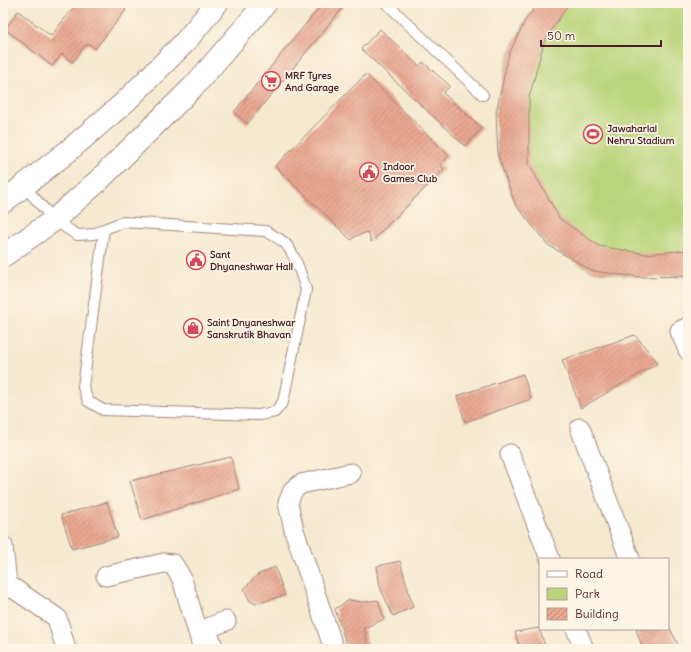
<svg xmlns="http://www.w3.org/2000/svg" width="691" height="652" font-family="Delius,sans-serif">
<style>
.green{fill:#b9d479;stroke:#827a52}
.building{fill:url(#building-hatch)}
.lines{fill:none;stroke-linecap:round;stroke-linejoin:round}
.lane-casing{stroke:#a0847e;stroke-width:12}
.street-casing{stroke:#a0847e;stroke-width:21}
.primary-casing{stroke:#a0847e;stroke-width:24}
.lane{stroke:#fff;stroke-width:10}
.street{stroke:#fff;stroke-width:19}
.primary{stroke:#fff;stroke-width:22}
.labels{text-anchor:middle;stroke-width:3.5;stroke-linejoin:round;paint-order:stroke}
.poi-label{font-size:10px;font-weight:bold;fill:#4a1f2b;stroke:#fcf5e5;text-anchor:start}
</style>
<defs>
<pattern id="building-hatch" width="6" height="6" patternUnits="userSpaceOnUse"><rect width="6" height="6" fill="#e9a790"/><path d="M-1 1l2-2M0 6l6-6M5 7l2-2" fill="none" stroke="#bf8776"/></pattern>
</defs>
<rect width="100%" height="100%" fill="#fcf5e5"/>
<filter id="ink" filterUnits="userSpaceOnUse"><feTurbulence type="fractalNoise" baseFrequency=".025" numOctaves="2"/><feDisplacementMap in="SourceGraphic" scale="8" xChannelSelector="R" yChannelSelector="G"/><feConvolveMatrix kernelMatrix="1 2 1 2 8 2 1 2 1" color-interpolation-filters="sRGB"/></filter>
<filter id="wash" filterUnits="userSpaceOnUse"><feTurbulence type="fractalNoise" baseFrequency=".012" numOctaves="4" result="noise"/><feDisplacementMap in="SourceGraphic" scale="16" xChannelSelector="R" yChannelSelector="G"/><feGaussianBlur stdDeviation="0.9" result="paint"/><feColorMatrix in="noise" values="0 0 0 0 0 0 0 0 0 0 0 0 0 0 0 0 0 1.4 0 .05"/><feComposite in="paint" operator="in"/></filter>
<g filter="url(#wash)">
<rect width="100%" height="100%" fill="#f5e9d0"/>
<!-- green -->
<polygon class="green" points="538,3 688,3 688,276 641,277 592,271 548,245 515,204 498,156 496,112 509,54 525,21"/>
<g id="blocks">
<!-- building -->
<g class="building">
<polygon points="77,3 118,3 126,10 95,49 89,44 85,46 72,62 62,54 52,66 5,29 18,11 51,36"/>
<polygon points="323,3 343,3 345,5 247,124 234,112"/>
<polygon points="538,3 569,3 544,42 529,98 529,164 560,219 599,246 646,254 688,250 688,276 641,277 592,271 548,245 515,204 498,156 496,112 509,54 525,21"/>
<polygon points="380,29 419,66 423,62 450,86 443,93 482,128 465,146 361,49"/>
<polygon points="366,74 449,156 440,165 444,169 371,242 368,232 356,236 351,240 275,166"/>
<polygon points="635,335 658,363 581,408 562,360"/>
<polygon points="523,374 531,399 465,422 457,396"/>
<polygon points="231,457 239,489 142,520 130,481"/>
<polygon points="107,502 118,537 72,549 61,515"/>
<polygon points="400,561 413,607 393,616 380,587 377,566"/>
<polygon points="275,567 285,595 256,604 250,601 244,589 257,575"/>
<polygon points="349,600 362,602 378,600 384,619 364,628 369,649 348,649 335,609"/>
<polygon points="668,624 680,649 643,649 636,629 668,629"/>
<polygon points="539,628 546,649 520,649 515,632"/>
</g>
</g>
</g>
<g filter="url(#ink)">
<use href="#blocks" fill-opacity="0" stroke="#a0847e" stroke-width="1"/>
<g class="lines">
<defs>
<g id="lane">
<polyline points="386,3 483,95"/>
<path d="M24 186 54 220 77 235 94 234 104 229 123 222 266 231C272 235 279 238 285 243 296 256 301 274 306 290L283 402 275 412 259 415 103 410 88 401 83 387 104 229"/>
</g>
<g id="street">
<polyline points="688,327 680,331 688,350"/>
<polyline points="580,428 630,559"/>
<polyline points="510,454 550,559"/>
<polyline points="3,546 7,584 3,591"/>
<polyline points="106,576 164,563 173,564 182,579 203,649"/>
<polyline points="7,584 57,618 66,649"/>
<polyline points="576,629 584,649"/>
<polyline points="214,649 208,633 210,627 226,621"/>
<polyline points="334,649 294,530 288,503 293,490 301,484 351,473"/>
</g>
<g id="primary">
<polyline points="3,202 67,152 125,102 185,42 217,3"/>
<polyline points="3,256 54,220 98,181 195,85 266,3"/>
</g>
</defs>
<!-- lane casing -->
<use href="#lane" class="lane-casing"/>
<!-- street casing -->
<use href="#street" class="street-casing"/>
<!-- primary casing -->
<use href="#primary" class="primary-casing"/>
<!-- lane -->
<use href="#lane" class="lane"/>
<!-- street -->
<use href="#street" class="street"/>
<!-- primary -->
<use href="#primary" class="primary"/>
</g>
</g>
<!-- icons -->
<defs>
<symbol id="supermarket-ring" viewBox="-11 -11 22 22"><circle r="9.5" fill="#fcf5e5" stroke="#d1495b" stroke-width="1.5"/><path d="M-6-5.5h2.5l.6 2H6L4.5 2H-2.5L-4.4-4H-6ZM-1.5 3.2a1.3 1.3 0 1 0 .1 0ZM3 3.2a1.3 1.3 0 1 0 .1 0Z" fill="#d1495b"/></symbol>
<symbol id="stadium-ring" viewBox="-11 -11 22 22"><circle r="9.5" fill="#fcf5e5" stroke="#d1495b" stroke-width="1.5"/><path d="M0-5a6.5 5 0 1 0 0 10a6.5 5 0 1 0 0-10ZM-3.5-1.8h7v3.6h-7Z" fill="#d1495b"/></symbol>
<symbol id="civic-ring" viewBox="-11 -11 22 22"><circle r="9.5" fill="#fcf5e5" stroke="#d1495b" stroke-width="1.5"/><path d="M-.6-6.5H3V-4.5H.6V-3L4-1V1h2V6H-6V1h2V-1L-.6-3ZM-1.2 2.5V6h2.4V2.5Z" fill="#d1495b"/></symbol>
<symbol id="shop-ring" viewBox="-11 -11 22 22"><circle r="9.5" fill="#fcf5e5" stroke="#d1495b" stroke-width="1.5"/><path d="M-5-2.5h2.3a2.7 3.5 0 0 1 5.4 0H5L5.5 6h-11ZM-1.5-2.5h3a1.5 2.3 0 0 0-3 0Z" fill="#d1495b"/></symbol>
</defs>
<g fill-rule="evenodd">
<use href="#supermarket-ring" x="260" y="70" width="22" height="22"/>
<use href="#stadium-ring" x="582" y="123" width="22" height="22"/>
<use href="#civic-ring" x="358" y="161" width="22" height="22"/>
<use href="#civic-ring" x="185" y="249" width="22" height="22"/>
<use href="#shop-ring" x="182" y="317" width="22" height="22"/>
</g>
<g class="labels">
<!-- poi labels -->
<g class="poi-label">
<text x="285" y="79">MRF Tyres<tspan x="285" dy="12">And Garage</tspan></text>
<text x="607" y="132">Jawaharlal<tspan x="607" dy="12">Nehru Stadium</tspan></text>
<text x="383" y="170">Indoor<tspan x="383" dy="12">Games Club</tspan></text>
<text x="210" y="258">Sant<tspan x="210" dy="12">Dhyaneshwar Hall</tspan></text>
<text x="207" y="326">Saint Dnyaneshwar<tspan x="207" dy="12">Sanskrutik Bhavan</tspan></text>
</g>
</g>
<!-- margin -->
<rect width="691" height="652" fill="none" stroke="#fcf5e5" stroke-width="16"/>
<!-- legend -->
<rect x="539" y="558" width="130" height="72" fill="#fcf5e5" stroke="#b59f9b"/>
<rect x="547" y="571" width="20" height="6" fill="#ffffff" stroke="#b59f9b"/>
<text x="575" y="578" font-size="12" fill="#4a1f2b">Road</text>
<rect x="547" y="588" width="20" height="12" fill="#b9d479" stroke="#b59f9b"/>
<text x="575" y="598" font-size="12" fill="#4a1f2b">Park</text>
<rect x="547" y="608" width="20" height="12" fill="url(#building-hatch)" stroke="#b59f9b"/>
<text x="575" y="618" font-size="12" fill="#4a1f2b">Building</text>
<!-- scale -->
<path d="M541 40v6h120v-6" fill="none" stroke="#4a1f2b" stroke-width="2"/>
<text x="547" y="40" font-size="12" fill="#4a1f2b" stroke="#fcf5e5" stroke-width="3" paint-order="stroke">50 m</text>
</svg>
